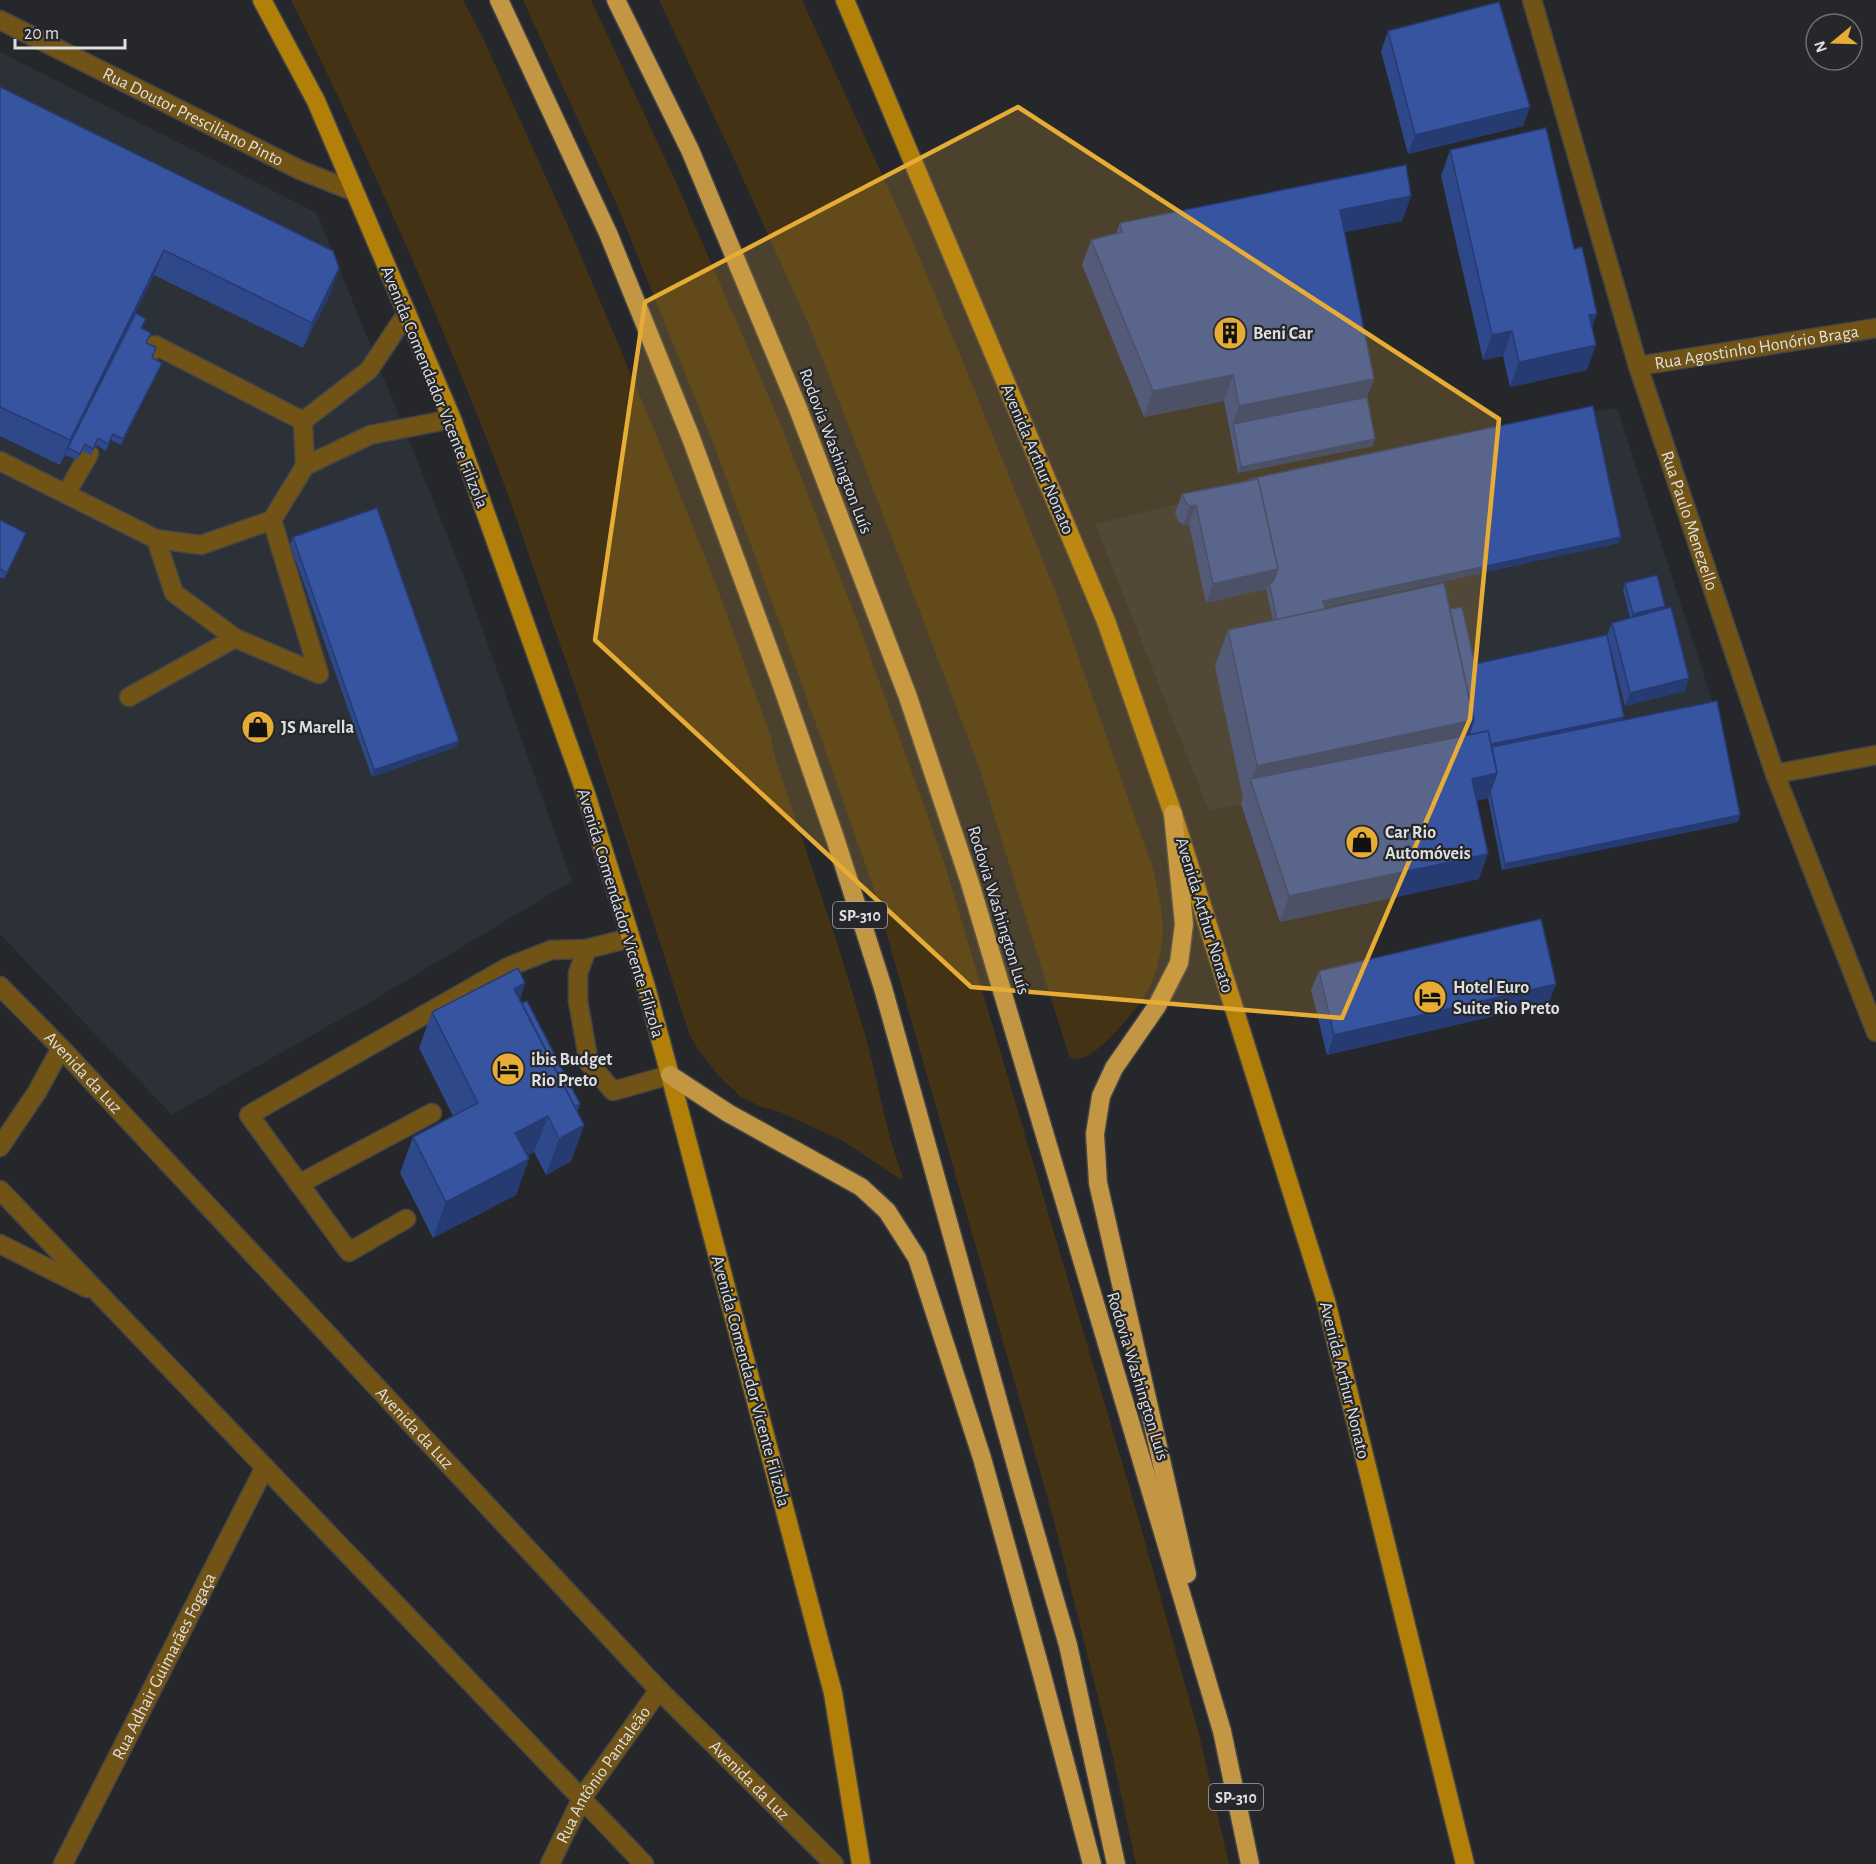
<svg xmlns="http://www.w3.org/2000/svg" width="1876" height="1864" font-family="'Alegreya Sans',sans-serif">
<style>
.built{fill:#2c3037}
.green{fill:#433314}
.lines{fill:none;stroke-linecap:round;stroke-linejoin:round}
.minor-casing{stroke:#434447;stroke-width:21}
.major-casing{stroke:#434447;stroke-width:21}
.highway-casing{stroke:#434447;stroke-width:21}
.minor{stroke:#715316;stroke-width:18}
.major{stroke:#b28009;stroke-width:18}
.highway{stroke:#c29642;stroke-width:18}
.wall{fill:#2f488a}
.shaded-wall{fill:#263b71}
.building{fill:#3754a1;stroke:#263b71;stroke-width:1.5}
.marked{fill:#e6ac36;fill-opacity:0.2;stroke:#e6ac36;stroke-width:4.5;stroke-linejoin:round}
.labels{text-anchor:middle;stroke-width:4.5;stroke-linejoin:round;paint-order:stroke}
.shield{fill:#25272a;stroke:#a6a8aa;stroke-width:1.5}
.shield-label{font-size:16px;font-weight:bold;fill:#dedfe1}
.street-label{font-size:18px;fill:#dedfe1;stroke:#25272a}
.poi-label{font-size:18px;font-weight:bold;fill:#dedfe1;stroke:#25272a;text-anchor:start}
</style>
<rect width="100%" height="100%" fill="#25272a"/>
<!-- built -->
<g class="built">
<polygon points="0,52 317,213 462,572 572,881 372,1001 172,1115 0,934"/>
<polygon points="1617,408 1713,703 1209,811 1095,524 1222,493 1590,412"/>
</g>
<!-- green -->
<g class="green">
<path d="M291 0H463L483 38 573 237 651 422 714 579 771 737 776 761 840 952 867 1041 890 1138 903 1178 900 1179 843 1141 780 1112 759 1106 740 1096 719 1076 700 1052 690 1036C645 896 599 756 551 618 532 565 515 512 495 460 434 304 366 150 291 0Z"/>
<polygon points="523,0 591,0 676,182 778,418 863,636 945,865 1132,1496 1199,1734 1229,1864 1136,1864 1112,1753 1053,1517 873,886 793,659 712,440 617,205"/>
<path d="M659 0H802L912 240 962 359 1056 593 1153 869C1158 893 1165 917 1162 942 1160 957 1156 973 1150 987 1142 1003 1088 1074 1069 1056L978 764 859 452 811 330 734 159Z"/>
</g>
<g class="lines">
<defs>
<g id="minor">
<path id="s1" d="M1532 0 1638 366 1775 774 1876 1032"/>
<path id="s2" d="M0 20 300 170 355 192"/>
<polyline points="151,352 155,345 303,421 369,370 407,313"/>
<path id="s3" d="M1638 366 1876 328"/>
<polyline points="303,421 305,466"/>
<polyline points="0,461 156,539 174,593 235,638 319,674 272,520 305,466 370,435 452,419"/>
<polyline points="66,494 89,454"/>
<polyline points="156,539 201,545 272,520"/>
<polyline points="129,697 235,638"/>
<polyline points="1775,774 1876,755"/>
<polyline points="630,938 587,949 578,973 578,1001 589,1063 613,1091 670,1075"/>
<path id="s4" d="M0 986 61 1048 659 1690 834 1864"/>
<polyline points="0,1147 37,1092 61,1048"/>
<polyline points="299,1184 432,1113"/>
<polyline points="0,1190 644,1864"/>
<polyline points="406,1219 349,1252 249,1115 508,967 551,950 587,949"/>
<polyline points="0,1244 87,1288"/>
<path id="s5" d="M63 1864 265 1467"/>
<path id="s6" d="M550 1864 582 1798 659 1690"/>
</g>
<g id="major">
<polyline points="262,0 316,101 452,419 586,794 646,987 670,1075 833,1693 861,1864"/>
<polyline points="845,0 1106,621 1173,814 1326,1301 1465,1864"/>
</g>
<g id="highway">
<polyline points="499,0 608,233 691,438 781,683 835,838 883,988 1024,1494 1068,1645 1116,1864"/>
<polyline points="616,0 690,150 797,406 908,697 970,883 1222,1731 1250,1864"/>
<polyline points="1173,814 1184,924 1179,963 1157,1006 1114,1068 1101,1096 1095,1134 1098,1183 1187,1574"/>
<polyline points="670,1075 728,1113 861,1187 887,1211 917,1258 982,1458 1042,1675 1092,1864"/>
</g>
</defs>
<!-- minor casing -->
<use href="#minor" class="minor-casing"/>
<!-- major casing -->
<use href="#major" class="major-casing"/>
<!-- highway casing -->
<use href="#highway" class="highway-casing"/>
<!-- minor -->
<use href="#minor" class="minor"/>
<!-- major -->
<use href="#major" class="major"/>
<!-- highway -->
<use href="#highway" class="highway"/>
</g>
<!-- wall -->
<g class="wall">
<polygon points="1388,31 1523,126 1408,154 1381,51"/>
<polygon points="0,87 339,268 330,294 303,348 154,275 132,320 142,328 152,358 162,363 121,445 111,440 106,451 96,445 91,455 82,451 77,460 65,455 60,465 0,436"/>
<polygon points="1450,150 1592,328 1587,370 1510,387 1503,356 1483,360 1441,176"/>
<polygon points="1411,196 1402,221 1344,232 1374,379 1367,397 1373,446 1238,473 1224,401 1144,417 1082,265 1091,240 1116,234 1120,223"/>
<polygon points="1182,494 1621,537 1619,543 1324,607 1325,609 1450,609 1475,664 1607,635 1612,623 1630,618 1623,589 1625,583 1664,609 1685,691 1625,706 1608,638 1622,720 1740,815 1738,822 1502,870 1488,798 1476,801 1479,879 1280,922 1241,804 1243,798 1215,666 1228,630 1273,620 1266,589 1206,603 1189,524 1183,525 1179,522 1175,513"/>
<polygon points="0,520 26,533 4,579 0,577"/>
<polygon points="293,537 459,741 456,747 372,777 290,544"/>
<polygon points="1319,971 1549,1003 1327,1055 1311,990"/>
<polygon points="525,983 520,999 580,1104 577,1112 584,1125 571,1161 546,1175 534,1152 527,1156 516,1195 433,1238 400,1173 413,1137 453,1116 419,1048 432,1012"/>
</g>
<!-- shaded-wall -->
<g class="shaded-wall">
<polygon points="1530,107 1523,126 1408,154 1415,135"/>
<polygon points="1411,196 1402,221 1331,235 1340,210"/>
<polygon points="164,250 154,275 69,449 68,448 60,465 70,440"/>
<polygon points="339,268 330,294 303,348 312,323"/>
<polygon points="1597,314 1588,339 1589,315"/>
<polygon points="1512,331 1503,356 1483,360 1492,335"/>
<polygon points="1596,345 1587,370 1510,387 1519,362"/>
<polygon points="162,363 121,445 123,439"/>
<polygon points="1233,375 1224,401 1144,417 1153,391"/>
<polygon points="1374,379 1364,404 1233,424 1239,406"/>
<polygon points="1375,439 1373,446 1238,473 1241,467"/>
<polygon points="1196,505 1189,524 1183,525 1190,506"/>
<polygon points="26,533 24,540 4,579 7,573"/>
<polygon points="1621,537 1619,543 1320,607 1323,601"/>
<polygon points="1278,569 1270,589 1269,583 1266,589 1206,603 1213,584"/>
<polygon points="1665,606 1663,613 1630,621 1633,614"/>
<polygon points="1689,678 1685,691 1625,706 1630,693"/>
<polygon points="1624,717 1621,723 1482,751 1463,749"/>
<polygon points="1474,720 1461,756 1251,782 1257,766"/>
<polygon points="459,741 456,747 372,777 374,770"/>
<polygon points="1497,773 1488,798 1462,804 1472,779"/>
<polygon points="1740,815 1738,822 1502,870 1505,864"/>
<polygon points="1488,854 1479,879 1280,922 1289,896"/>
<polygon points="525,983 512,1019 514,989"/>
<polygon points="1556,984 1549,1003 1327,1055 1334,1035"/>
<polygon points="548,1116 534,1152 502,1169 515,1133"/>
<polygon points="584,1125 571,1161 546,1175 559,1139"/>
<polygon points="529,1159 516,1195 433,1238 446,1202"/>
</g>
<!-- building -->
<g class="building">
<polygon points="1499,2 1530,107 1415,135 1388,31"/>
<polygon points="0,87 333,251 339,268 312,323 164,250 70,440 0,407"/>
<polygon points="1546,128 1574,249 1582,247 1597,314 1589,315 1596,345 1519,362 1512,331 1492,335 1450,150"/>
<polygon points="1406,165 1411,196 1340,210 1374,379 1239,406 1233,375 1153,391 1091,240 1122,232 1120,223"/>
<polygon points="136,313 146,319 141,328 151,333 146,343 156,347 152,358 162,363 123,439 113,434 108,444 98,438 93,449 85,444 80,454 68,448"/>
<polygon points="1367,397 1375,439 1241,467 1233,424"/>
<polygon points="1593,406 1621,537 1323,601 1325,609 1277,620 1269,583 1273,582 1278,569 1258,479 1250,480 1250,479"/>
<polygon points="1258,479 1278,569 1213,584 1196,505 1190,506 1186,503 1182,494"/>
<polygon points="377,508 459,741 374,770 293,537"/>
<polygon points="0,520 26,533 7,573 0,569"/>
<polygon points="1657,575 1665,606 1633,614 1625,583"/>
<polygon points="1444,583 1474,720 1257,766 1228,630"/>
<polygon points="1462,607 1475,664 1607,635 1624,717 1491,744 1488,731 1469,735 1474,720 1450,609"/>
<polygon points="1671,607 1689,678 1630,693 1612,623"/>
<polygon points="1717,701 1740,815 1505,864 1490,792 1497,773 1492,747"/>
<polygon points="1488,731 1497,773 1472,779 1488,854 1289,896 1250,779"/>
<polygon points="1541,919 1556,984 1334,1035 1319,971"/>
<polygon points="518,968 525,983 514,989 584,1125 559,1139 548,1116 515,1133 529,1159 446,1202 413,1137 478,1103 432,1012"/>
<polygon points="527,1001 580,1104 575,1107 522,1003"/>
</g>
<!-- marked area -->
<path class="marked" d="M1018 107 1499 419 1470 719 1342 1018 971 987 595 640 645 302Z"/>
<!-- icons -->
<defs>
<symbol id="building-disc" viewBox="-11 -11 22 22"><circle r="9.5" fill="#e6ac36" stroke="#25272a"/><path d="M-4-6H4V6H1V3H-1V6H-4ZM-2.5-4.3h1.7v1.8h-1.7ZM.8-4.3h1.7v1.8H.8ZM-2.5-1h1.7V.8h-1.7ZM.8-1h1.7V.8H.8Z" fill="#111"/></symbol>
<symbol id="shop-disc" viewBox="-11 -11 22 22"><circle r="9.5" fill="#e6ac36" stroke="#25272a"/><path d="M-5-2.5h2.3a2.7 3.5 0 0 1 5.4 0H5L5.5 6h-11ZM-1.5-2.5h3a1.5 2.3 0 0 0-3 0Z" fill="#111"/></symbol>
<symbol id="hotel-disc" viewBox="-11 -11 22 22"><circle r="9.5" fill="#e6ac36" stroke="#25272a"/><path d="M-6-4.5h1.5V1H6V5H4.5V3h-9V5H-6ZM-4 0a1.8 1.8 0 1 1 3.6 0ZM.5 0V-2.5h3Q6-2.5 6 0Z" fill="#111"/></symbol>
</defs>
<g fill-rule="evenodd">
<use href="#building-disc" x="1211" y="314" width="38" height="38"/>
<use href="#shop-disc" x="239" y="708" width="38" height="38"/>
<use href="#shop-disc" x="1343" y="823" width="38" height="38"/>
<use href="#hotel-disc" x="1411" y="978" width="38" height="38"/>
<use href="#hotel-disc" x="489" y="1050" width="38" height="38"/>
</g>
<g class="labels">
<!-- shield labels -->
<g class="shield">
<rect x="833" y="902" width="54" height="26" rx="4.5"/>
<rect x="1209" y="1784" width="54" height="26" rx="4.5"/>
</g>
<g class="shield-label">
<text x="860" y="921">SP-310</text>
<text x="1236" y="1803">SP-310</text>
</g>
<!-- street labels -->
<g class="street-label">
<text dy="6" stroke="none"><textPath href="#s2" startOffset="216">Rua Doutor Presciliano Pinto</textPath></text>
<text dy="6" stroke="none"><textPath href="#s3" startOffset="120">Rua Agostinho Honório Braga</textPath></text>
<text transform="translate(435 387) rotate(68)" y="6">Avenida Comendador Vicente Filizola</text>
<text transform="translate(836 451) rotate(69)" y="6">Rodovia Washington Luís</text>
<text transform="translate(1038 459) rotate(67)" y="6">Avenida Arthur Nonato</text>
<text dy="6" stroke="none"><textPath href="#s1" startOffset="544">Rua Paulo Menezello</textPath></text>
<text transform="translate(999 910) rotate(73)" y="6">Rodovia Washington Luís</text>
<text transform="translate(621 913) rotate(73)" y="6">Avenida Comendador Vicente Filizola</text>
<text transform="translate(1205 915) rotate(73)" y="6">Avenida Arthur Nonato</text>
<text dy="6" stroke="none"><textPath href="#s4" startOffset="120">Avenida da Luz</textPath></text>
<text transform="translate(1138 1376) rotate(73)" y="6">Rodovia Washington Luís</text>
<text transform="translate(1345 1380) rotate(76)" y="6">Avenida Arthur Nonato</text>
<text transform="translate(751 1381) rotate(75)" y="6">Avenida Comendador Vicente Filizola</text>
<text dy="6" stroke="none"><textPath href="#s4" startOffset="606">Avenida da Luz</textPath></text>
<text dy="6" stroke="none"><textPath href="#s5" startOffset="222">Rua Adhair Guimarães Fogaça</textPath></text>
<text dy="6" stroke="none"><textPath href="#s6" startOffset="104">Rua Antônio Pantaleão</textPath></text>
<text dy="6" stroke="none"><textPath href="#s4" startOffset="1092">Avenida da Luz</textPath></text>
</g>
<!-- poi labels -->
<g class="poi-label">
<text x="1253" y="339">Beni Car</text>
<text x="281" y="733">JS Marella</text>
<text x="1385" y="838">Car Rio<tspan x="1385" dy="21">Automóveis</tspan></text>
<text x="1453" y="993">Hotel Euro<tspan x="1453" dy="21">Suite Rio Preto</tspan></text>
<text x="531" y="1065">ibis Budget<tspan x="531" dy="21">Rio Preto</tspan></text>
</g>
</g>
<!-- north arrow -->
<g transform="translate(1834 42) rotate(251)"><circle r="28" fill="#25272a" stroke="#6f7173" stroke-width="1.5"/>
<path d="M0-4.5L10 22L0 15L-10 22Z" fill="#e6ac36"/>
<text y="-9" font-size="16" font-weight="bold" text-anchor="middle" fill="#dedfe1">N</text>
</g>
<!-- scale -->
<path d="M15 39v9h110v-9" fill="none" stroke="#dedfe1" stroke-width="3"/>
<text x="24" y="39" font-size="18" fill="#dedfe1" stroke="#25272a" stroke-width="4.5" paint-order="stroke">20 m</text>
</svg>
